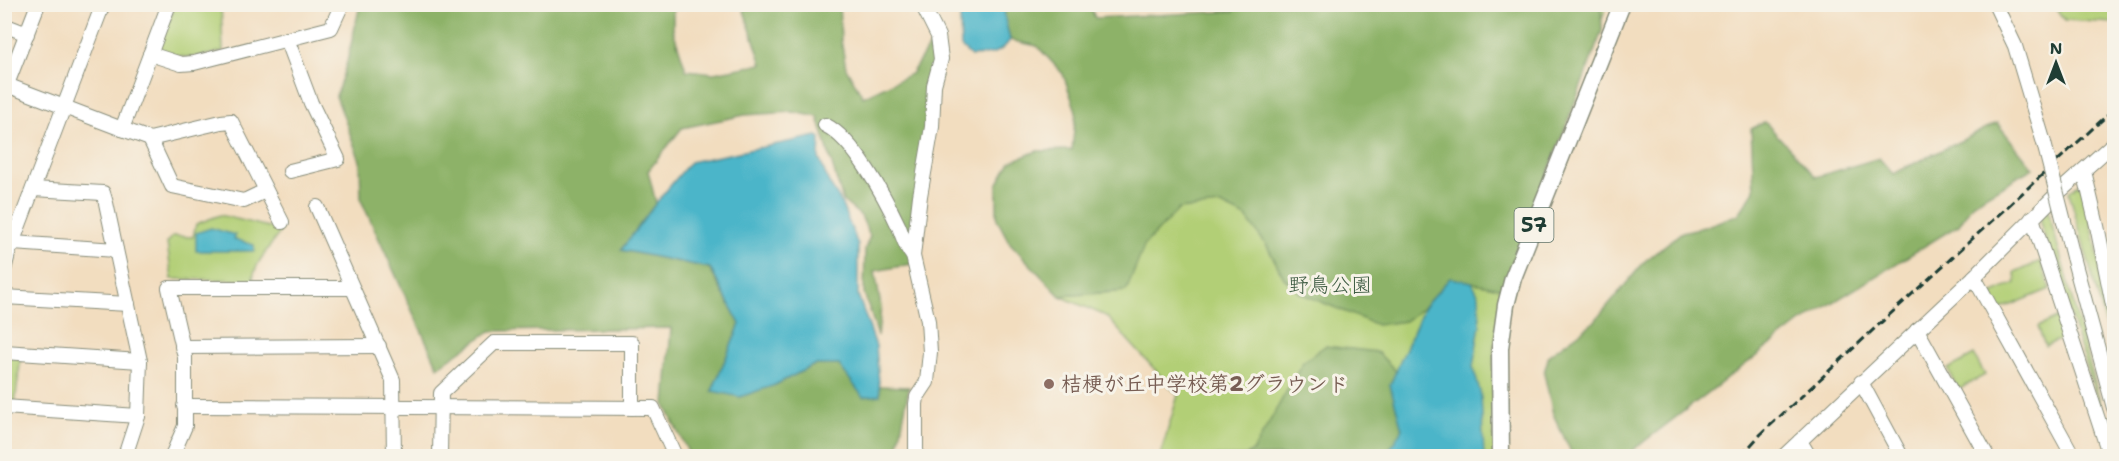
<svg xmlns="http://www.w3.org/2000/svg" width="2119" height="461" font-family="'Shantell Sans','Klee One',sans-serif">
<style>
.green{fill:#b2cf76;stroke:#688655;stroke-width:1.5}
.forest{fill:#8db267;stroke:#56784e;stroke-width:1.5}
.water{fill:#4bb5c9;stroke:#35797e;stroke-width:1.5}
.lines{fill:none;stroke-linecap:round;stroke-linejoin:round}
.minor-casing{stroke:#888d7a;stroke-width:16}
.major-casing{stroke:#888d7a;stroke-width:19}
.minor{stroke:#fff;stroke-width:14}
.major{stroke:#fff;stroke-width:16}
.rail{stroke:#1f3d34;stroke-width:3;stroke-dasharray:9 4.5;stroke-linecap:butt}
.minor-bridge-casing{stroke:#888d7a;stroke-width:16;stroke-linecap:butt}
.minor-bridge{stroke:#fff;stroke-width:14}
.education-dot{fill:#8d6e63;stroke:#f7f3e8;stroke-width:2}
.labels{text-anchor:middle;stroke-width:6;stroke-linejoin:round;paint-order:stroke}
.shield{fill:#f7f3e8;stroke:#60746a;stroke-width:1.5}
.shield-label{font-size:20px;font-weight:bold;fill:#1f3d34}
.park-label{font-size:21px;fill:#3c5a41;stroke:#f7f3e8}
.education-label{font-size:21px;font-weight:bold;fill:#785e54;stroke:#f7f3e8;text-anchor:start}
</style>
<rect width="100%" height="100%" fill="#f7f3e8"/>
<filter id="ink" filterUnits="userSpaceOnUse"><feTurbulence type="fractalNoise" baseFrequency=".0167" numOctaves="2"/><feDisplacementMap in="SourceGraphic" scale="12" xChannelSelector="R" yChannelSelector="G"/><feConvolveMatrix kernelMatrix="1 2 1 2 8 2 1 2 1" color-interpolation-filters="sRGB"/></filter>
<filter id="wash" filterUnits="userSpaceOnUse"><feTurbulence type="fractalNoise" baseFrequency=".008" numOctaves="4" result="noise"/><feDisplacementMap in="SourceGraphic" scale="24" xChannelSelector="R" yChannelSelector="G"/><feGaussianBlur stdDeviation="1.35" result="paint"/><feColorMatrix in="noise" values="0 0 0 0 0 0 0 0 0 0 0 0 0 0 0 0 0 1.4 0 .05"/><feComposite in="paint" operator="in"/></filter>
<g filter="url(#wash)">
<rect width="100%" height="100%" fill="#f2ddbf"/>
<!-- green -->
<g class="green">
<polygon points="1303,4 1607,5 1504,289 1494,347 1492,407 1495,456 1160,456 1178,395 1106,316 1060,296 1126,291 1145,244"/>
<path d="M175 5H221L223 51C197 58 187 60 161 52L159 47Z"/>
<polygon points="2052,5 2114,5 2114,23 2065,20"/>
<polygon points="2077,185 2084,187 2114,333 2114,355 2069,192"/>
<polygon points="2048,210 2109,435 2040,223 2041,217"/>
<path d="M220 215 281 230C272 246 254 262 253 280L172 279 167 243 173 236 193 237 196 224Z"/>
<polygon points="2041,261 2050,289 1999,310 1991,294 2016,283 2015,273"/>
<polygon points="2059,317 2066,337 2045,346 2038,327"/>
<polygon points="1974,355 1985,375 1958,390 1948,369"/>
<polygon points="4,356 21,357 15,403 5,402"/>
</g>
<!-- forest -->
<g class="forest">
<polygon points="1236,4 1601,5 1602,31 1504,289 1450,278 1424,307 1405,321 1377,325 1300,293 1284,278 1267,246 1246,217 1221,205 1179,209 1145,244 1126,291 1060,296 1009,242 997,219 997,185 1010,162 1037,151 1072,150 1076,111 1063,74 1037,46 1010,40 1005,19 1004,5 1090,5 1095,18 1234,11"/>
<polygon points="360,5 673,5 673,30 686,70 714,73 762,64 742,5 839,5 841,40 846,68 863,97 911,74 929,46 934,50 937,59 911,264 875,271 881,307 878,336 864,293 865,249 870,236 861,216 843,201 818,117 793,112 745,115 682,128 648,171 656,203 621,250 709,268 740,324 712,391 775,385 814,365 840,365 880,395 879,386 909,387 897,454 690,456 665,405 671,328 490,331 438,367 361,200 360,161 336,96 347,62"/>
<polygon points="1765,122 1816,177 1879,158 1893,174 1997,123 2033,168 1973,203 1959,225 1801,322 1625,456 1573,456 1553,414 1544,373 1549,355 1594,322 1645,261 1682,232 1704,227 1739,214 1754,191 1751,129"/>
<polygon points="1325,346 1377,352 1398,373 1421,456 1244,456 1253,451 1303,362"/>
</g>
<!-- water -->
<g class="water">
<path d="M954 5H1004L1005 19 1010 40C1000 55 988 55 971 56L961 47 960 15Z"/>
<polygon points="817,136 820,138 819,158 829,183 840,200 858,245 858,295 876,346 880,395 863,397 839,365 814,365 775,385 740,397 712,391 740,324 710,268 621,250 656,203 690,162"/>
<polygon points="211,228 235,235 234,239 254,245 254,251 196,251 196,233"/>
<polygon points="1450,278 1472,282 1479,296 1480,325 1473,367 1481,395 1484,456 1386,456 1402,429 1390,385 1424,307"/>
</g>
</g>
<g filter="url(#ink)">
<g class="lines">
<defs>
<g id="minor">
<polyline points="1995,4 2015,46 2044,143"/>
<polyline points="4,25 27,34"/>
<polyline points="287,39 311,103 338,159 290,171"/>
<polyline points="150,54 181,64 194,63 331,28 342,4"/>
<polyline points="4,84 122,129 169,4"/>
<polyline points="4,92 38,4"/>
<path d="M825 125C854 139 885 197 899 227 903 237 905 247 913 256"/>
<polyline points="122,129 150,139 221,122 231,121 282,222"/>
<polyline points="150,139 172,186 244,201 265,191"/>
<polyline points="2084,171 2097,226 2114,310"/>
<polyline points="33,189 103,193 106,203 140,361 138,416 125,456"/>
<polyline points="317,207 393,380 394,456"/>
<polyline points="2032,218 2109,453"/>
<polyline points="13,243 116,250"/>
<polyline points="2073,257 2114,408"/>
<polyline points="4,270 8,254 103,4"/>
<polyline points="1974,277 2073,456"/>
<polyline points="4,297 128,304"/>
<polyline points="1917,330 1987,456"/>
<polyline points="182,347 379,346"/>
<polyline points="4,352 140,361"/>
<polyline points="1861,382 1901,456"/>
<polyline points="184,406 653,408 675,456"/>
<polyline points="4,407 138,416"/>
<polyline points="1800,441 1809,456"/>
<polyline points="172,456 185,426 185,357 169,288 352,288"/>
<polyline points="440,456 441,393 494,343 632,343 632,408"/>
<polyline points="916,456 916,404 917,397 927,382 930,352 928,321 913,256 920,196 932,127 934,85 941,59 938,36 922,4"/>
<polyline points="1784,456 1974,277 2058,193 2114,143"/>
</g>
<polyline id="major" points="1501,456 1500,348 1506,305 1513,278 1622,4"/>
</defs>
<!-- minor casing -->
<use href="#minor" class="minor-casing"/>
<!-- major casing -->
<use href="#major" class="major-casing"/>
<!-- minor -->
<use href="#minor" class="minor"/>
<!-- major -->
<use href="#major" class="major"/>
<!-- rail -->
<polyline class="rail" points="1741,456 1761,434 1886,318 2114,109"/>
<defs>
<polyline id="minor-bridge" points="2044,143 2073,257"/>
</defs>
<!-- minor-bridge casing -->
<use href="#minor-bridge" class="minor-bridge-casing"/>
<!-- minor-bridge -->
<use href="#minor-bridge" class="minor-bridge"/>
</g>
</g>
<!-- markers -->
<circle class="education-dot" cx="1049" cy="384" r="6"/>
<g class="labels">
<!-- shield labels -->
<rect class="shield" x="1514.5" y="208" width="39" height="34" rx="4.5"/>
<g class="shield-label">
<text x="1534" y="232">57</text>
</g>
<!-- park labels -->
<g class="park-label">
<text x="1330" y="292">野鳥公園</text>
</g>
<!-- education labels -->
<g class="education-label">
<text x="1061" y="391">桔梗が丘中学校第2グラウンド</text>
</g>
</g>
<!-- margin -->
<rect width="2119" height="461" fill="none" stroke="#f7f3e8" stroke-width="24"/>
<!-- north arrow -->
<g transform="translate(2056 63)" stroke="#f7f3e8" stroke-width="4.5" paint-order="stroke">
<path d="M0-4.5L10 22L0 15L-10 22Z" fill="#1f3d34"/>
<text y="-9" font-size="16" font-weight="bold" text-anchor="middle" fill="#1f3d34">N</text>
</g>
</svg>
